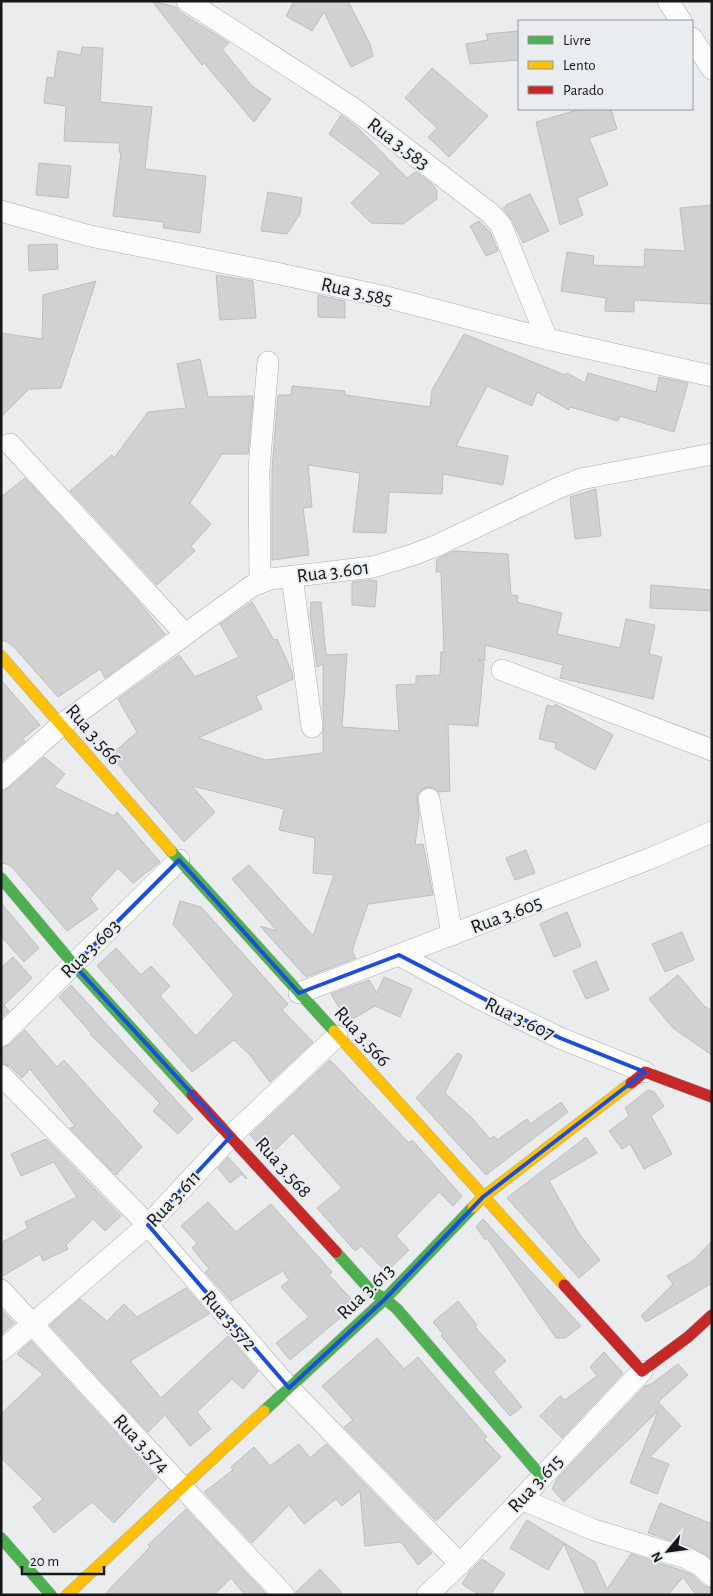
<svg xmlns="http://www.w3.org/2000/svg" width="713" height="1596" font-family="'Alegreya Sans',sans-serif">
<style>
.building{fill:#cfd1d2;stroke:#bcbebf}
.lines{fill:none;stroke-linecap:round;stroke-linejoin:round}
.street-casing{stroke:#a9abab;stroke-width:22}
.fast-casing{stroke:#a9abab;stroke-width:12}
.slow-casing{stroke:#a9abab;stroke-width:12}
.jam-casing{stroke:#a9abab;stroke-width:12}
.street{stroke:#fcfcfc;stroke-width:21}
.fast{stroke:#4caf50;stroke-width:11}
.slow{stroke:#ffc107;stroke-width:11}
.jam{stroke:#c62828;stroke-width:11}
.marked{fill:none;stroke:#1d4ed8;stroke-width:4;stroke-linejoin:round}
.labels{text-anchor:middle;stroke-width:4;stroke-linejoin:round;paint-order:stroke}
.street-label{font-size:20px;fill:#161718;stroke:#e9edef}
</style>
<rect width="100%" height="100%" fill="#eaecee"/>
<!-- building -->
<g class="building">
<polygon points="152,1 176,7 180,12 229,43 222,49 252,86 271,99 254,122 204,63 202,65"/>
<polygon points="294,1 348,1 370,44 373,56 351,67 324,12 312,31 286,16"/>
<polygon points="519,31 519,60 470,64 466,44 488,40 486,34"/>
<polygon points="82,47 103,48 100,102 152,107 145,169 206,176 200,233 163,228 164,222 113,216 121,153 119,152 120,143 64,141 66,106 44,103 47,77 54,78 58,51 81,55"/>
<polygon points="432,68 488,116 449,157 428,137 437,128 405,98"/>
<polygon points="581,109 611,109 617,129 589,138 608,185 577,198 583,215 560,225 536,122"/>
<polygon points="341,115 357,127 407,178 416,172 433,185 437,191 437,199 403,224 371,223 351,203 381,173 329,134"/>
<polygon points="39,163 71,166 68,198 36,195"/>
<polygon points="268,192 302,198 300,214 287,234 261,231"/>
<polygon points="530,194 549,231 523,243 512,220 503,208 507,206 506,205"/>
<polygon points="712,205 712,304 634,300 634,312 605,311 606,298 561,291 567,252 594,256 593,265 644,267 645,249 685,251 680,208"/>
<polygon points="479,221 490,232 498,251 486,256 470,226"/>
<polygon points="57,244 58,269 29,271 28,245"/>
<polygon points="216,275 253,281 256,318 220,320"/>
<polygon points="96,281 61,388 29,389 1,417 1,333 42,339 43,295"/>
<polygon points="318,295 345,301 345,318 318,317"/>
<polygon points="464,334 565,375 567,373 585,383 588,373 656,392 659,377 688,383 674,432 620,416 618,421 570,407 569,410 537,392 532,406 487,386 456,446 508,456 503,485 443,474 442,494 389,492 386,533 353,532 360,473 308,465 312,507 303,508 309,555 272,560 272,469 278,395 291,395 292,386 345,391 345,395 430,407 432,390"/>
<polygon points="200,359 208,397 253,396 248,454 222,454 190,503 211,524 191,546 195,551 157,585 70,491 112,455 114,458 148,412 186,408 177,364"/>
<polygon points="25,478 138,601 165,634 105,678 100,669 58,697 13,646 6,641 1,641 1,497"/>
<polygon points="596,489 601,536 575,539 570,497"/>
<polygon points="454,551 508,554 511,595 518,596 517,602 562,613 557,634 620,648 626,619 655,625 649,654 662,657 653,699 560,678 563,665 485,645 485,661 477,659 484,663 478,726 448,724 450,791 439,792 434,788 427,787 421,790 417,795 419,815 415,845 423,844 433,895 368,904 352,951 356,958 306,977 260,926 277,931 232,879 249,865 313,936 334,875 313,873 315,838 279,830 284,809 192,786 215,812 184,842 133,783 111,755 137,732 118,699 179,655 195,677 239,657 220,624 252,602 274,640 277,639 292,672 293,679 256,696 262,709 198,738 265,760 323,753 323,733 324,725 323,712 323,664 317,667 310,614 311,602 321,602 326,655 347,654 342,727 399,731 396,685 416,684 416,676 440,675 441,652 444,652 441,572 436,572 437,559"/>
<polygon points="370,580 377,581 375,607 352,605 352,582"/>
<polygon points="651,585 712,590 712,611 650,608"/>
<polygon points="1,680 40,725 22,739 25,741 1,762"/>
<polygon points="555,704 613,735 595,770 555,748 556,743 539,739 547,705 554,707"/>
<polygon points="44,757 65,774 54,787 114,816 117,812 160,862 133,883 118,868 90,898 98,909 67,931 13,868 7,864 1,863 1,791 9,788"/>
<polygon points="526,850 535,873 515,880 506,858"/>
<polygon points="180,901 201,907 288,1004 282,1010 313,1042 270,1082 249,1054 234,1040 192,1072 97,966 116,948 141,975 151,966 170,986 160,996 196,1036 234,995 173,924"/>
<polygon points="1,903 39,948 24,962 1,936"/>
<polygon points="567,912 581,946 554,957 540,924"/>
<polygon points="682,932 694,960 665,972 652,944"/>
<polygon points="13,957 32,978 4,1005 9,1011 1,1018 1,968"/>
<polygon points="596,961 609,990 586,999 573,971"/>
<polygon points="678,975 704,1006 712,1011 712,1055 673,1028 649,999"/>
<polygon points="384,977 412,989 400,1017 375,1006 348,1022 331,994 369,980 377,993"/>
<polygon points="71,985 193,1119 178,1134 153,1111 160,1103 90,1034 91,1033 59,997"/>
<polygon points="25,1030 57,1067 64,1060 142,1147 116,1175 70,1128 75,1126 30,1069 22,1078 10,1066 1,1063 1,1048 9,1045"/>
<polygon points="458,1053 462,1056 445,1093 472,1118 490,1139 494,1136 497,1140 527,1119 530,1124 561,1102 568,1112 486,1175 416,1098"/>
<polygon points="330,1060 409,1143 412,1140 462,1196 453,1206 439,1192 396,1236 409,1250 386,1272 361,1246 355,1251 317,1208 342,1188 293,1133 269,1156 250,1135"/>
<polygon points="648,1090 654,1092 664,1106 651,1116 672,1154 644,1169 630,1144 622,1149 609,1131 629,1116 625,1108"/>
<polygon points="586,1137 597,1153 549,1181 580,1235 600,1260 579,1278 507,1198"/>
<polygon points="46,1139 121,1216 105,1231 93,1219 66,1245 68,1249 43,1261 40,1254 1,1277 1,1243 28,1228 25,1222 77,1197 54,1162 21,1176 11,1154"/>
<polygon points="228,1157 247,1178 246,1179 242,1174 230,1183 218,1168"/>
<polygon points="208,1202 236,1232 271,1204 332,1272 329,1275 354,1302 349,1307 351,1309 290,1360 276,1343 309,1317 281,1287 289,1280 283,1271 231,1301 205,1272 209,1269 192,1248 197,1243 181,1226"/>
<polygon points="483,1219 581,1326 565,1338 556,1338 487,1238 485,1240 476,1227"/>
<polygon points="712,1241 712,1283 646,1322 641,1316 673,1284 667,1276 694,1260"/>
<polygon points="186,1288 209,1314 130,1361 161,1398 228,1336 258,1371 243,1389 232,1379 197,1412 211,1429 190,1446 165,1415 148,1432 50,1325 80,1299 107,1321 124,1304 137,1317"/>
<polygon points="458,1301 477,1325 475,1327 506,1361 493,1372 522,1407 510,1416 441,1336 443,1334 433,1322"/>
<polygon points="1,1309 14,1323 1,1334"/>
<polygon points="377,1338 404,1369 418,1357 487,1437 484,1439 501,1457 436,1521 344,1427 353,1420 322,1386"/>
<polygon points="31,1341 157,1478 114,1523 92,1502 54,1533 33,1507 43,1499 1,1458 1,1414 43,1374 17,1354"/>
<polygon points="604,1352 623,1373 562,1438 540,1416 560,1396 565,1400 597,1376 590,1367"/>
<polygon points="678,1364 688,1375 658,1402 681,1426 650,1457 669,1464 657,1494 630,1483 658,1411 564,1502 552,1489 557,1479 645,1386 651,1384"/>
<polygon points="299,1444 310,1458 326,1444 432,1553 418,1565 401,1542 365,1546 360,1491 342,1506 336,1499 304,1524 289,1505 252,1543 204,1492 233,1470 231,1467 254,1447 270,1466"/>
<polygon points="660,1503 712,1524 712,1559 691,1547 648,1533"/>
<polygon points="186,1509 267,1595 245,1595 231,1578 214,1595 104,1595 150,1547 148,1545"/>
<polygon points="527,1520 595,1562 607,1589 631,1554 681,1570 693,1575 704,1586 712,1588 712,1595 696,1595 683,1577 668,1595 586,1595 564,1544 548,1570 510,1548"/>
<polygon points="482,1559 505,1574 490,1595 479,1595 462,1584 471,1570"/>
<polygon points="320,1569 344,1595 296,1595 296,1592"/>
</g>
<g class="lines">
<defs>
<g id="street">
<polyline points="187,1 353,108 490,213 501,225 547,339"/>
<polyline points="668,1 681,21"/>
<polyline points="692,38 712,69"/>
<polyline points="1,211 90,236 276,273 386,297 547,339 712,376"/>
<polyline points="10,444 185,634"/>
<polyline points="292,576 312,727"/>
<polyline points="260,583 259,469 268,362"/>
<polyline points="502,670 712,750"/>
<polyline points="1,779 61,725 252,586 270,579 373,567 412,555 438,545 558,488 581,479 712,454"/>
<polyline points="429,799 452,935"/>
<polyline points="399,955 484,1001 560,1038 645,1072"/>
<polyline points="299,993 654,857 712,832"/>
<polyline points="1,1036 179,860"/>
<polyline points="1,1075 148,1225 289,1388 460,1564"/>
<polyline points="1,1290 183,1488 284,1595"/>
<polyline points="1,1351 148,1225 231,1136 337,1036"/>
<polyline points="521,1499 594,1530 686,1558 700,1565 712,1576"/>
<polyline points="427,1595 460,1564 642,1371"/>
</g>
<g id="fast">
<polyline points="171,851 334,1031"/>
<polyline points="1,878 74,965 192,1095"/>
<polyline points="336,1252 371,1291 385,1299 397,1309 542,1477"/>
<polyline points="264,1411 385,1299 473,1207"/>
<polyline points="1,1538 51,1595"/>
</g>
<g id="slow">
<polyline points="1,656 171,851"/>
<polyline points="334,1031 564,1285"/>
<polyline points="473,1207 483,1197 631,1083"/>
<polyline points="67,1595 264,1411"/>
</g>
<g id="jam">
<polyline points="631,1083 645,1072 712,1097"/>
<polyline points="192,1095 336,1252"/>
<polyline points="564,1285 642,1371 688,1337 712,1315"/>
</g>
</defs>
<!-- street casing -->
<use href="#street" class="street-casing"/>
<!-- fast casing -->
<use href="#fast" class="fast-casing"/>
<!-- slow casing -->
<use href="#slow" class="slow-casing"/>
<!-- jam casing -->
<use href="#jam" class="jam-casing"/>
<!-- street -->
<use href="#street" class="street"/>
<!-- fast -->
<use href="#fast" class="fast"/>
<!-- slow -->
<use href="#slow" class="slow"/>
<!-- jam -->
<use href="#jam" class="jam"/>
</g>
<!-- marked area -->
<path class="marked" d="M179 860 299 993 399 955 560 1038 645 1072 483 1197 385 1299 289 1388 148 1225 231 1136 74 965Z"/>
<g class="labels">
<!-- street labels -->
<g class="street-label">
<text transform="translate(399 143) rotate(37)" y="7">Rua 3.583</text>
<text transform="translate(357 291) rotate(13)" y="7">Rua 3.585</text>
<text transform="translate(333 571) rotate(-7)" y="7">Rua 3.601</text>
<text transform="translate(94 734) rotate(49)" y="7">Rua 3.566</text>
<text transform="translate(506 914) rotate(-21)" y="7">Rua 3.605</text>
<text transform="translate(90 948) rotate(-45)" y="7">Rua 3.603</text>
<text transform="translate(520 1018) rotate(26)" y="7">Rua 3.607</text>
<text transform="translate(363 1036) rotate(48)" y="7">Rua 3.566</text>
<text transform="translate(284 1167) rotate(48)" y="7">Rua 3.568</text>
<text transform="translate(173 1198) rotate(-47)" y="7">Rua 3.611</text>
<text transform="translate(365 1291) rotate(-44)" y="7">Rua 3.613</text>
<text transform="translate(230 1320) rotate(49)" y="7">Rua 3.572</text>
<text transform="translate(142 1443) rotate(47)" y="7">Rua 3.574</text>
<text transform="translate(535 1483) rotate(-47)" y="7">Rua 3.615</text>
</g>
</g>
<!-- border -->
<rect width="713" height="1596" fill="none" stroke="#161718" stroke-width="5"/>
<!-- legend -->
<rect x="518" y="20" width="175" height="90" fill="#e9edef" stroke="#959799"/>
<rect x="528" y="36" width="25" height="8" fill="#4caf50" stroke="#959799"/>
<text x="563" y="45" font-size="15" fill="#161718">Livre</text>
<rect x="528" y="61" width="25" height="8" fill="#ffc107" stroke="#959799"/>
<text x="563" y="70" font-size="15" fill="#161718">Lento</text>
<rect x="528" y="86" width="25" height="8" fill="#c62828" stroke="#959799"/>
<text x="563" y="95" font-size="15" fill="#161718">Parado</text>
<!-- north arrow -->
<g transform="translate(668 1551) rotate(241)" stroke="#e9edef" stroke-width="4" paint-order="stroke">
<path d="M0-4L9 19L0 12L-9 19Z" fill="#161718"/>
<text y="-8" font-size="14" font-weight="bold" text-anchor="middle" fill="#161718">N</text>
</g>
<!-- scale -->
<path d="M22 1566v8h82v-8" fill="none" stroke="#161718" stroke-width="2.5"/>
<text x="30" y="1566" font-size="15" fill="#161718" stroke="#e9edef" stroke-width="4" paint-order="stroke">20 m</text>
</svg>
